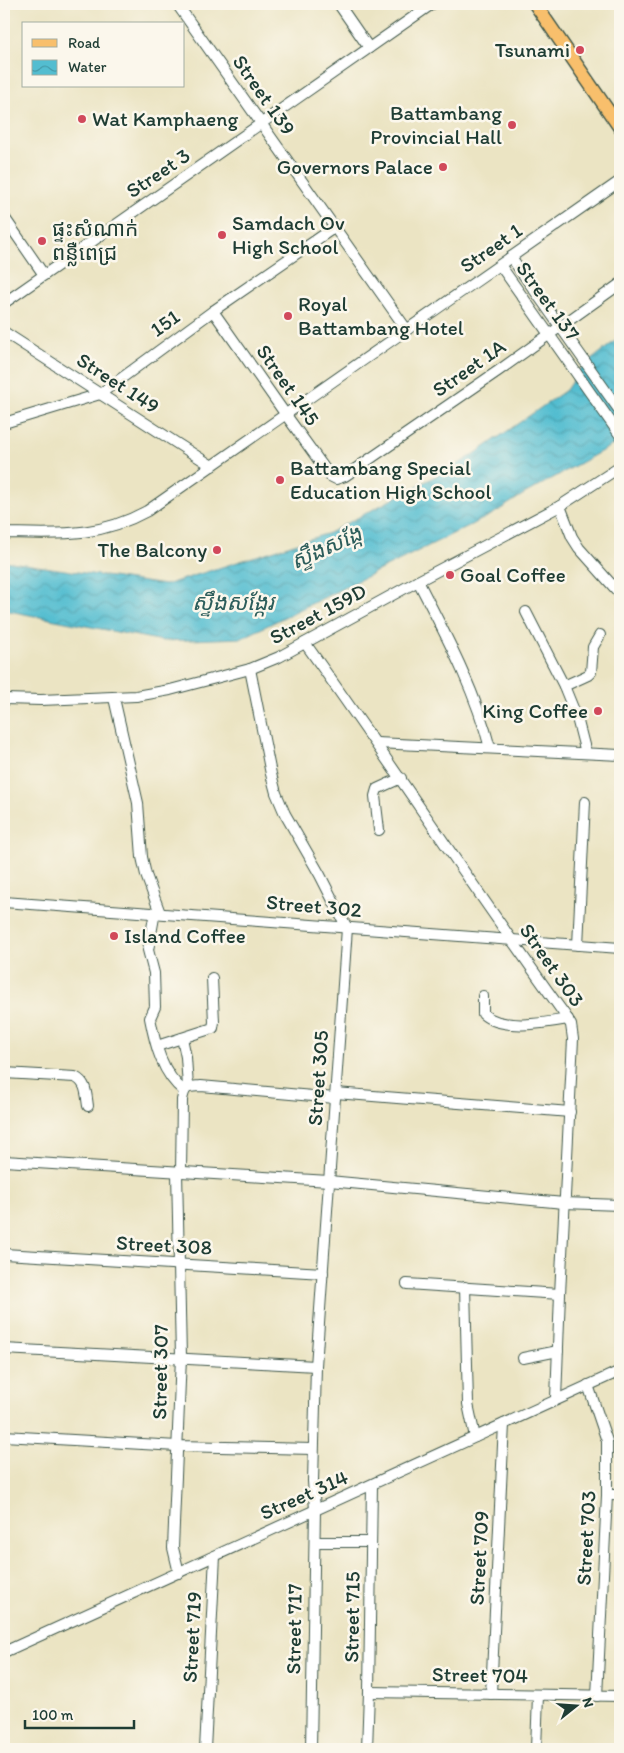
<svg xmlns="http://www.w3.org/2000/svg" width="624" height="1753" font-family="Itim,'Noto Sans Khmer',sans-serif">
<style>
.water{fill:url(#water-waves);stroke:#397d82}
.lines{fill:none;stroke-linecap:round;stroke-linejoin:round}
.minor-casing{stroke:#3e5649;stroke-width:12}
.major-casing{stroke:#3e5649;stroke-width:15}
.minor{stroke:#fff;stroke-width:10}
.major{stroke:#f8bf6c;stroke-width:12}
.poi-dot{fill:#d1495b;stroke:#fbf7ec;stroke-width:2}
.labels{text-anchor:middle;stroke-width:5;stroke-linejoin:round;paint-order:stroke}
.poi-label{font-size:21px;fill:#1f3d34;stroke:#fbf7ec;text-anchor:start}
.street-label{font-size:21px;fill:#1f3d34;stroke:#fbf7ec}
.water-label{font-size:22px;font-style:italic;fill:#2c5d5b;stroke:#fbf7ec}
</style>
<defs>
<pattern id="water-waves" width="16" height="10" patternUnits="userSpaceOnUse" patternTransform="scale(1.25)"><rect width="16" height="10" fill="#53bdd0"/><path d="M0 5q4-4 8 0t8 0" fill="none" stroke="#449baa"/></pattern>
</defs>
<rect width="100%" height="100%" fill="#fbf7ec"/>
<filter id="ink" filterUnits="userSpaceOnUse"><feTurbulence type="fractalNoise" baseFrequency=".02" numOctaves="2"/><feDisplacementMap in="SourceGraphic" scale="10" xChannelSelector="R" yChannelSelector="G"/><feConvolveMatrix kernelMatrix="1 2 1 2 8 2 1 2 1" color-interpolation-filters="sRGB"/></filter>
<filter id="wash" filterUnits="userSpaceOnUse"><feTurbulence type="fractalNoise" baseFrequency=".0096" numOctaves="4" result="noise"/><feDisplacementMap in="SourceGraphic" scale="20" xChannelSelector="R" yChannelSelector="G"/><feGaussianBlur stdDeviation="1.12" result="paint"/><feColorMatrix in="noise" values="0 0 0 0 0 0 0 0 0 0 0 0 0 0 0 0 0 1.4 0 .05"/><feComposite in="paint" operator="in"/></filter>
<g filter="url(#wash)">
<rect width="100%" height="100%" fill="#ebe4c3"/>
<!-- water -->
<polygon class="water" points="620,337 620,441 524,494 493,514 242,638 163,641 4,610 4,561 165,585 329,533 462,462 476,453 566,390 581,368"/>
</g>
<g filter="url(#ink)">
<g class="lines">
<defs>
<g id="minor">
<polyline points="177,4 407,330"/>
<polyline points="340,6 369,48"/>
<polyline points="4,217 44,275"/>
<polyline points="511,257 620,411"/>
<polyline points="500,265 620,435"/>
<polyline points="4,303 432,4"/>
<polyline points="213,311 286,415 330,476 336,479 345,476 498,371 620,284"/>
<polyline points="4,332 212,466"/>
<polyline points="4,423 100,394 213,311 335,227"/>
<polyline points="560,506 572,537 579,548 620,594"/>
<path d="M4 533C58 534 98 538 147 511L620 181"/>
<path d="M418 581C445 634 475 689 490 748"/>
<polyline points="526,612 564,686 577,718 586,753"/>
<path d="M305 643C393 766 476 892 565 1015L571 1025 573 1039 560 1294 556 1399"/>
<polyline points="250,669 271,774 276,793 285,814 320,875 347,928 316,1366 313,1481 315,1510 311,1749"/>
<polyline points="564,686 588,675 591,672 593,647 600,635"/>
<polyline points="114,698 138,803 142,857 146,875 160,913"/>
<polyline points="4,699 41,700 136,696 170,690 250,669 279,657 418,581 560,506 620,467"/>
<polyline points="377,743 620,755"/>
<polyline points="379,830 375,796 377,789 401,778"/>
<polyline points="4,902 620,948"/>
<path d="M155 912 148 950 154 973 155 1007 150 1018C155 1044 162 1074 184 1091"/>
<polyline points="578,945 585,802"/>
<path d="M483 996V1014C502 1031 545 1023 568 1019"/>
<polyline points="182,1038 186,1057 188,1087"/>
<polyline points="157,1046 213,1028 214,1022 212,978"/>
<path d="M4 1073 75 1077C87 1083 86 1094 88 1106"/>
<polyline points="336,1093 570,1112"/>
<polyline points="4,1161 329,1181 564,1203 620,1205"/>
<polyline points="177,1172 181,1357 173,1548 179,1573"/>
<path d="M181 1172 182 1100C185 1085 188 1087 201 1086L335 1098"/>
<polyline points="4,1254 323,1273"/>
<polyline points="407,1284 560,1294"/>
<polyline points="465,1287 468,1404 475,1437"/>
<polyline points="4,1349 316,1366"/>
<polyline points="523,1358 558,1351"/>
<polyline points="588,1385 607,1441 607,1495 597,1696"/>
<polyline points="4,1436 177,1446 313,1449"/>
<polyline points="607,1495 620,1495"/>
<polyline points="315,1542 371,1542"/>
<polyline points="4,1652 620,1371"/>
<polyline points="369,1692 620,1696"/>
<polyline points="491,1694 504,1424"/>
<polyline points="205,1749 215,1556"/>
<polyline points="367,1749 369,1692 372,1485"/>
<polyline points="536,1749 538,1695"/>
</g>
<polyline id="major" points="535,4 620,128"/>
</defs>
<!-- minor casing -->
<use href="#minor" class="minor-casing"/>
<!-- major casing -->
<use href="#major" class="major-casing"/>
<!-- minor -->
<use href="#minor" class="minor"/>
<!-- major -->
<use href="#major" class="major"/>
</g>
</g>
<!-- markers -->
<g class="poi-dot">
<circle cx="580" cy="50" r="5"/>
<circle cx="82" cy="119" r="5"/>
<circle cx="512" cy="125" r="5"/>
<circle cx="443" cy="167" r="5"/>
<circle cx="222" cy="235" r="5"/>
<circle cx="42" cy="241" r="5"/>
<circle cx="288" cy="316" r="5"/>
<circle cx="280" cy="480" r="5"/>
<circle cx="217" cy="550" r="5"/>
<circle cx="450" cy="575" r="5"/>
<circle cx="598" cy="711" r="5"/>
<circle cx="114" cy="936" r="5"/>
</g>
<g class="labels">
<!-- poi labels -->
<g class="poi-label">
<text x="570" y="57" text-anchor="end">Tsunami</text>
<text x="502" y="120" text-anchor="end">Battambang<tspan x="502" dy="24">Provincial Hall</tspan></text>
<text x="92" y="126">Wat Kamphaeng</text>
<text x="433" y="174" text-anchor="end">Governors Palace</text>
<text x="232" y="230">Samdach Ov<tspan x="232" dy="24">High School</tspan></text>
<text x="52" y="236">ផ្ទះសំណាក់<tspan x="52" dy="24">ពន្លឺពេជ្រ</tspan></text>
<text x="298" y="311">Royal<tspan x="298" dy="24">Battambang Hotel</tspan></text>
<text x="290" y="475">Battambang Special<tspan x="290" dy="24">Education High School</tspan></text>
<text x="207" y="557" text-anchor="end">The Balcony</text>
<text x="460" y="582">Goal Coffee</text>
<text x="588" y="718" text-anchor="end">King Coffee</text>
<text x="124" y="943">Island Coffee</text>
</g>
<!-- street labels -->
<g class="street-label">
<text transform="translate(264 95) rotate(55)" y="7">Street 139</text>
<text transform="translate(158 173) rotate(-34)" y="7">Street 3</text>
<text transform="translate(491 248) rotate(-35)" y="7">Street 1</text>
<text transform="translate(548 301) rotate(54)" y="7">Street 137</text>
<text transform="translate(165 323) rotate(-36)" y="7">151</text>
<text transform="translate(469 368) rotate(-35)" y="7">Street 1A</text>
<text transform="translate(118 383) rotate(33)" y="7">Street 149</text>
<text transform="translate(288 385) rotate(55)" y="7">Street 145</text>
<text transform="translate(318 614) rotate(-28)" y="7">Street 159D</text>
<text transform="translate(314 906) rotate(5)" y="7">Street 302</text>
<text transform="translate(552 965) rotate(55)" y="7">Street 303</text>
<text transform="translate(318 1078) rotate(-86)" y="7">Street 305</text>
<text transform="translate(164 1245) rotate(3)" y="7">Street 308</text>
<text transform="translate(160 1372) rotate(-89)" y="7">Street 307</text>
<text transform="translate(304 1495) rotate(-24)" y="7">Street 314</text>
<text transform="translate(586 1538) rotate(-87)" y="7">Street 703</text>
<text transform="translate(479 1558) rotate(-87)" y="7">Street 709</text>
<text transform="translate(352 1617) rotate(-89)" y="7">Street 715</text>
<text transform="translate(294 1629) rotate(-89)" y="7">Street 717</text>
<text transform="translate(192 1637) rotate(-87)" y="7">Street 719</text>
<text transform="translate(480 1675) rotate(1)" y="7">Street 704</text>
</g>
<!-- water labels -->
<g class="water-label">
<text transform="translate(326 547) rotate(-24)" y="8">ស្ទឹងសង្កែ</text>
<text x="233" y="610">ស្ទឹងសង្កែរ</text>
</g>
</g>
<!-- margin -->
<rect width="624" height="1753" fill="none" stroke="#fbf7ec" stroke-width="20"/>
<!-- legend -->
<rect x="22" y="22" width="162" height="65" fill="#fbf7ec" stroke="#a3ada2"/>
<rect x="32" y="39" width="25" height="8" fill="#f8bf6c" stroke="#a3ada2"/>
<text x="68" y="48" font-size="15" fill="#1f3d34">Road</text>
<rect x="32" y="60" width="25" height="15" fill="url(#water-waves)" stroke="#a3ada2"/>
<text x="68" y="72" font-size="15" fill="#1f3d34">Water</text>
<!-- north arrow -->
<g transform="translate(576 1706) rotate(73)" stroke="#fbf7ec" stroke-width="4" paint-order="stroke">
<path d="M0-4L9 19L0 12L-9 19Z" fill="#1f3d34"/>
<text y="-8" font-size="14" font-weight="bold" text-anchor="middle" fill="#1f3d34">N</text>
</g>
<!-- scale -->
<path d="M25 1720v8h109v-8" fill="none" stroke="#1f3d34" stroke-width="2.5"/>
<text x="32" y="1720" font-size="15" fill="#1f3d34" stroke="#fbf7ec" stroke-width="4" paint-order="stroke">100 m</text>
</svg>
